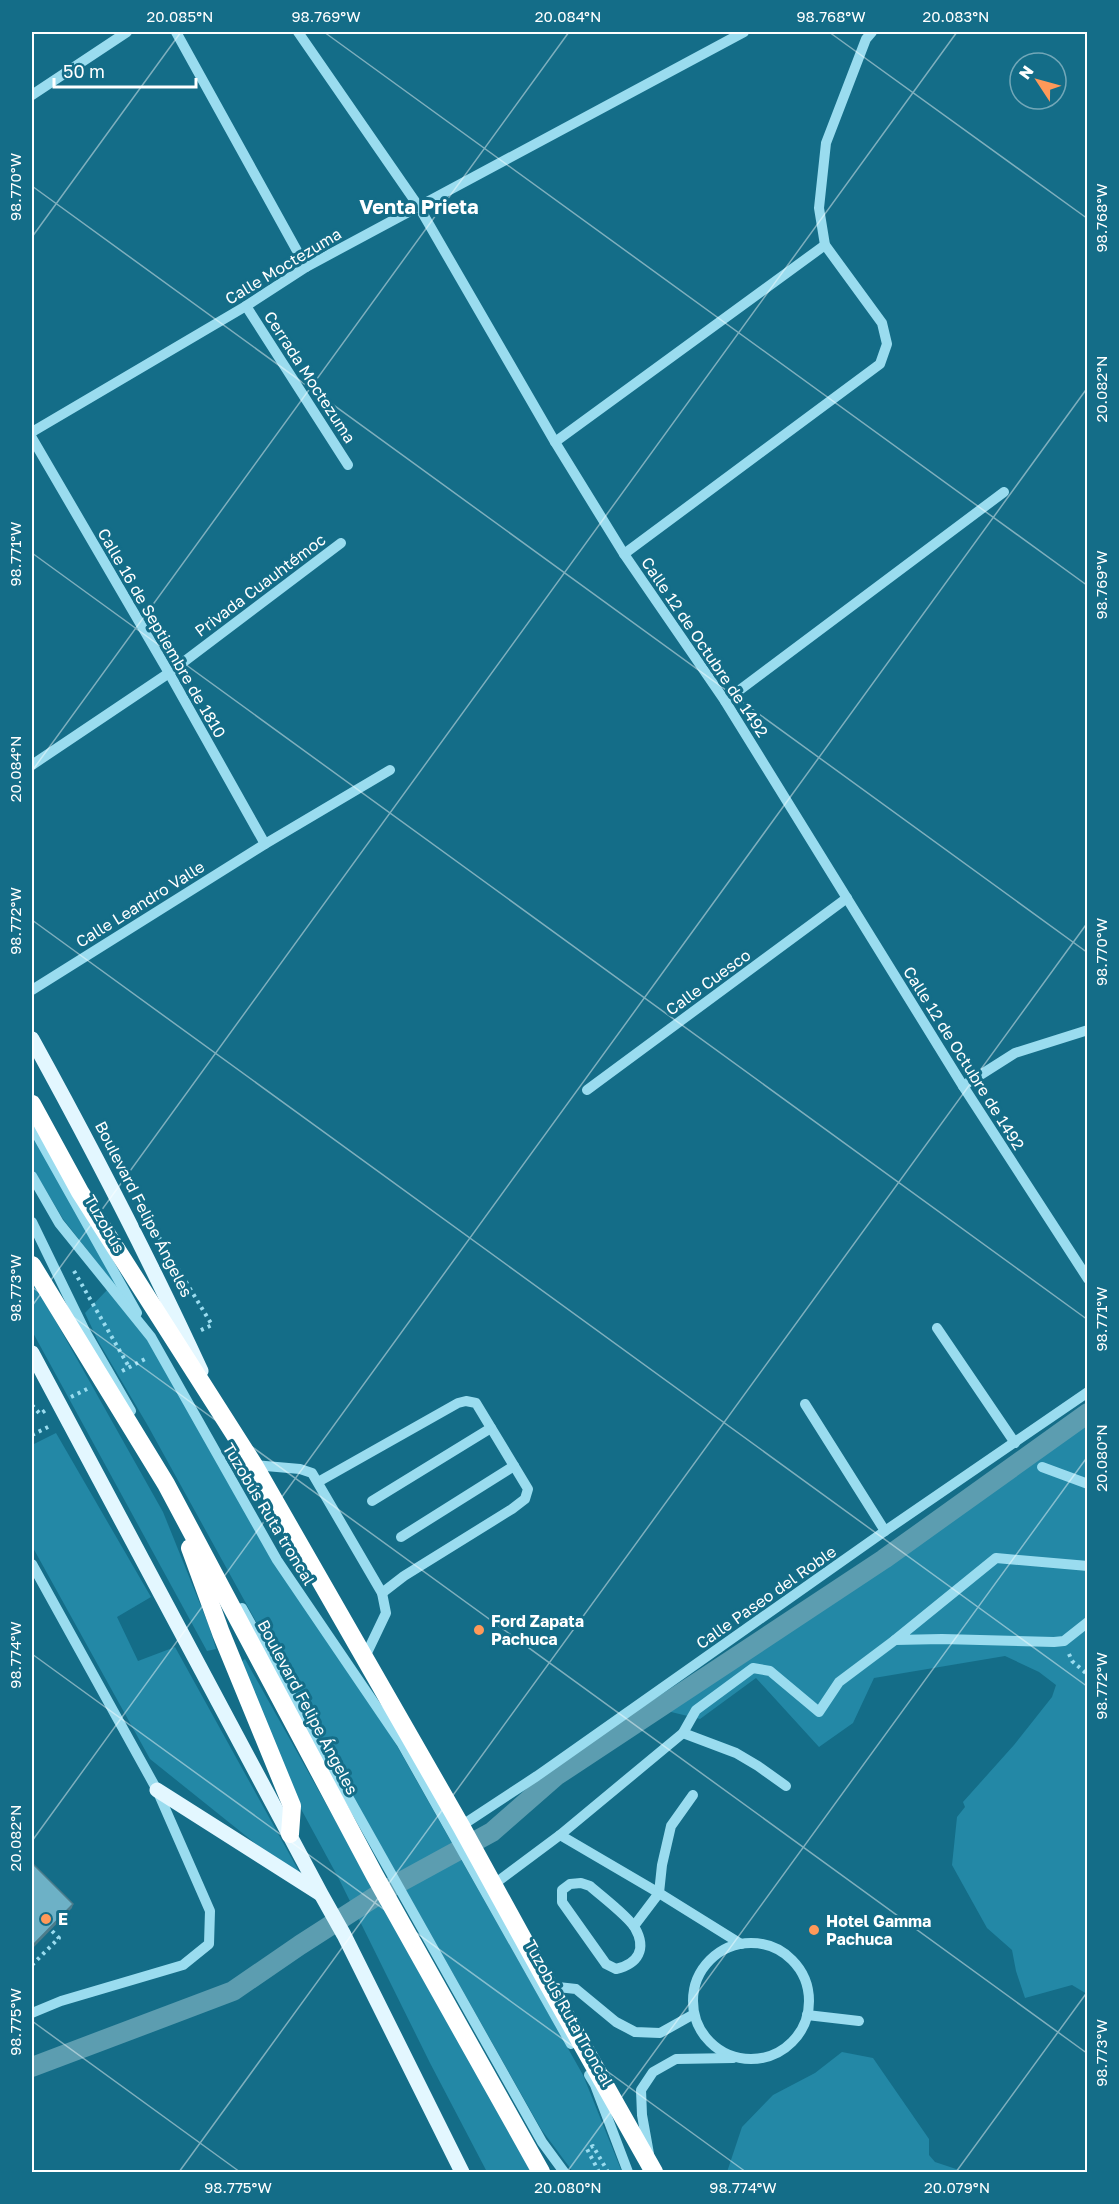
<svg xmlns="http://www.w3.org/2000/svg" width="1119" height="2204" font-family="'Golos Text',sans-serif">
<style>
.green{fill:#2388a6}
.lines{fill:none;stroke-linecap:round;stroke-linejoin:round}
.canal{stroke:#5c9db0;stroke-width:20}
.path{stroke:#9adcef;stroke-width:4;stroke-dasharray:3 4.5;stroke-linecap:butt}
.minor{stroke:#9adcef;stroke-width:10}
.major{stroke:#e3f7ff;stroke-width:15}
.highway{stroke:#fff;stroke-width:18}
.shaded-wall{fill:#4c7c8b}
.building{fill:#6db1c6;stroke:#4c7c8b;stroke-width:1.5}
.ticks{fill:none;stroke:#fff;stroke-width:1.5;stroke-opacity:0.45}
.poi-dot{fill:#ff9959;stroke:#146d88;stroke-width:2}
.labels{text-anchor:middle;stroke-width:6;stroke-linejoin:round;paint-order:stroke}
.street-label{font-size:16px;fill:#fff;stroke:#146d88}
.poi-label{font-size:16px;font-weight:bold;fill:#fff;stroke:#146d88;text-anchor:start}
.quarter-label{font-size:20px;font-weight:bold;fill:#fff;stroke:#146d88}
.neatline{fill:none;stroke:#fff;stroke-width:2}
.ticks-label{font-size:15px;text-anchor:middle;fill:#fff}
</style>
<rect width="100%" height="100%" fill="#146d88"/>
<!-- green -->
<g class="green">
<polygon points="32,1135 120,1287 117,1288 63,1219 32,1167"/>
<polygon points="32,1279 163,1512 209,1626 216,1649 207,1651 32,1331"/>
<polygon points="108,1289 145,1336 397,1746 583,2075 622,2172 573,2172 541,2129 343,1779 148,1426 98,1341 85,1313"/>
<polygon points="1087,1423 1087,1994 1072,1985 1025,1998 1016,1971 1012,1950 987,1928 952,1865 957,1817 965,1807 963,1802 1014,1745 1052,1697 1056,1685 1039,1672 1005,1656 874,1678 853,1723 819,1747 756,1678 700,1719 667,1711"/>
<polygon points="56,1433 151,1597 117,1617 138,1661 175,1647 301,1875 297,1877 150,1759 32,1546 32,1445"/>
<polygon points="245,1659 532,2172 487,2172 430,2063 339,1879 288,1785 242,1661"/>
<polygon points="842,2052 873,2058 929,2139 929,2155 935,2162 965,2172 727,2172 742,2127 773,2095 815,2073"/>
</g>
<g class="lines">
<!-- canal -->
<polyline class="canal" points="32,2067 233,1991 300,1945 384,1891 492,1832 556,1776 884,1559 1088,1413"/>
<!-- path -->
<g class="path">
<polyline points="153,1236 157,1234 212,1325 199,1331"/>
<polyline points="74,1271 129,1367"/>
<polyline points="122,1371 147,1358"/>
<polyline points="71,1397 89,1388"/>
<polyline points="32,1405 40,1414 46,1410"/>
<polyline points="32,1435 52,1425"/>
<polyline points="1069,1654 1072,1661 1088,1675"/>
<polyline points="32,1965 59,1938 51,1930"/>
<polyline points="599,2172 587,2149 593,2146 608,2172"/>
</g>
<!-- minor -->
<g class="minor">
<polyline points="176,32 306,267"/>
<polyline points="298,32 419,207 555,442 624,554 725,701 963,1086 1088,1279"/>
<polyline points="32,95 127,32"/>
<polyline points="246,306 348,465"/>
<polyline points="32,432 246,306 306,267 744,32"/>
<polyline points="32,438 169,673 265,844"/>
<polyline points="555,442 825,245"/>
<polyline points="624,554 880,364 887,344 882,323 825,245 819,208 826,143 866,39 872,32"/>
<polyline points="725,701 1004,492"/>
<polyline points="32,765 169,673 341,543"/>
<polyline points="32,990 265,844 390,770"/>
<polyline points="963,1086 1015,1053 1088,1030"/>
<polyline points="587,1090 847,898"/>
<polyline points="32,1126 137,1313"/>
<polyline points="32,1176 59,1223 151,1337 277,1560 402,1744 571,2044"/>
<polyline points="32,1222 85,1331 131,1411"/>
<polyline points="937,1328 1015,1443"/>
<polyline points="805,1404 885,1531"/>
<polyline points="254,1465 300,1469 312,1473 382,1593 386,1613 364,1659"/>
<polyline points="1042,1467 1088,1484"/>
<polyline points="318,1482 458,1403 466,1401 476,1403 528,1489 525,1499 512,1509 404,1576 382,1593"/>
<polyline points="372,1501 491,1428"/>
<polyline points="401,1537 514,1466"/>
<polyline points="32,1564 157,1790 210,1911 209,1944 183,1965 61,2001 32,2013"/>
<polyline points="1088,1566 996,1558 895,1640 942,1639 1054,1642 1064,1641 1088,1622"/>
<polyline points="242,1608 542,2142 564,2172"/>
<polyline points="683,1733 736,1753 758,1766 786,1786"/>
<polyline points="693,1795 671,1826 662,1865 659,1893 741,1944"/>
<polyline points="461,1826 537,1776 885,1531 1088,1392"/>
<polyline points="560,1835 659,1893 634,1926"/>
<path d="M581 1883 590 1886C601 1896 628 1916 635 1928 647 1949 638 1964 616 1969L606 1964 562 1902V1890L570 1884Z"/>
<polyline points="493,1885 560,1835 683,1733 696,1710 753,1668 770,1671 819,1712 839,1682 895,1640"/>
<circle cx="751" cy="2001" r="58"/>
<polyline points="549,1986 576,1989 616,2022 635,2032 660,2033 694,2014"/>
<polyline points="807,2015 859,2021"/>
<polyline points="589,2075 595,2085 628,2172"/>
<polyline points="649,2154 642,2115 641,2090 653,2072 676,2059 733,2058"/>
</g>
<!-- major -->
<g class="major">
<path d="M32 1039C92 1148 149 1258 201 1371"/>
<polyline points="32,1353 321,1894 344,1935 462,2172"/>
<polyline points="157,1790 319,1893"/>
</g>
<!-- highway -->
<g class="highway">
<polyline points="32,1104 80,1192 254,1465 461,1826 549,1986 654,2172"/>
<polyline points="32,1265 166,1484 375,1876 541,2172"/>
<polyline points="190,1548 221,1633 292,1806 290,1834"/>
</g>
</g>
<!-- shaded-wall -->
<polygon class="shaded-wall" points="73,1904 72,1908 32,1949 32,1946"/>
<!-- building -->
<polygon class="building" points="32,1863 73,1904 32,1946"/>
<!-- ticks -->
<path class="ticks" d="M324 32 1088 586M829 32 1088 219M32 186 1088 953M32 237 181 32M32 553 1088 1320M32 771 569 32M32 920 1088 1687M32 1287 1088 2054M32 1306 957 32M32 1654 746 2172M32 1841 1088 387M32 2021 240 2172M179 2172 1088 922M567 2172 1088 1456M956 2172 1088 1991"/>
<!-- markers -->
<g class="poi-dot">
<circle cx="479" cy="1630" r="6"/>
<circle cx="46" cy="1919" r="6"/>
<circle cx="814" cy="1930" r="6"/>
</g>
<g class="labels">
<!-- street labels -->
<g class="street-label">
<text transform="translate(283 266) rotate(-31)" y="6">Calle Moctezuma</text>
<text transform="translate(310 377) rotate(57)" y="6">Cerrada Moctezuma</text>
<text transform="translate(260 585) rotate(-37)" y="6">Privada Cuauhtémoc</text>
<text transform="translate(162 633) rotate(60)" y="6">Calle 16 de Septiembre de 1810</text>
<text transform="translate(705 647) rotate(56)" y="6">Calle 12 de Octubre de 1492</text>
<text transform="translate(140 904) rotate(-32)" y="6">Calle Leandro Valle</text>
<text transform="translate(708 982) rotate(-36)" y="6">Calle Cuesco</text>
<text transform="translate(964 1058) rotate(58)" y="6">Calle 12 de Octubre de 1492</text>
<text transform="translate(144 1209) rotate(63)" y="6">Boulevard Felipe Ángeles</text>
<text transform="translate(105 1224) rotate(60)" y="6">Tuzobús</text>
<text transform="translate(269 1514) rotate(59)" y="6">Tuzobús Ruta troncal</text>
<text transform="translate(766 1597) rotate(-35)" y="6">Calle Paseo del Roble</text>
<text transform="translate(308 1707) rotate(62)" y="6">Boulevard Felipe Ángeles</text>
<text transform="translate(569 2013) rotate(61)" y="6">Tuzobús Ruta Troncal</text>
</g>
<!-- poi labels -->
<g class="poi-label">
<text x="491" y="1627">Ford Zapata<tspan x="491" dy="18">Pachuca</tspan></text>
<text x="58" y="1925">E</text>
<text x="826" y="1927">Hotel Gamma<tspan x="826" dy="18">Pachuca</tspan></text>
</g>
<!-- quarter labels -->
<g class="quarter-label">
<text x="419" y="214">Venta Prieta</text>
</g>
</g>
<!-- border -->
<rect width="1119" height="2204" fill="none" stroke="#146d88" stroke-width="66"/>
<!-- north arrow -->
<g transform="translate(1038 81) rotate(306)"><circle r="28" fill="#146d88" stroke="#72a7b8" stroke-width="1.5"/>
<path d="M0-4.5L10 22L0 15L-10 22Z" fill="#ff9959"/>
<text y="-9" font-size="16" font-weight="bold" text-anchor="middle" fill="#ffffff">N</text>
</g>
<!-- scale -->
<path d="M54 78v9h142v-9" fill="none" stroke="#ffffff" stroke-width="3"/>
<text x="63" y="78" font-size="18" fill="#ffffff" stroke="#146d88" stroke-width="4.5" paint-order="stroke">50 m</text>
<rect x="33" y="33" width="1053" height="2138" class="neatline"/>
<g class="ticks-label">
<text x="180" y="22">20.085°N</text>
<text x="326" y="22">98.769°W</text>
<text x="568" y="22">20.084°N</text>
<text x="831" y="22">98.768°W</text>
<text x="956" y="22">20.083°N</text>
<text transform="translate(16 187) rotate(-90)" y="5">98.770°W</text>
<text transform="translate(1102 218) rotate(-90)" y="5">98.768°W</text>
<text transform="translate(1102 389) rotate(-90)" y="5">20.082°N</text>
<text transform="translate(16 554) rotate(-90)" y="5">98.771°W</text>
<text transform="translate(1102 585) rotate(-90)" y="5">98.769°W</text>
<text transform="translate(16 769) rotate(-90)" y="5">20.084°N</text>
<text transform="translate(16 921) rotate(-90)" y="5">98.772°W</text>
<text transform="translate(1102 952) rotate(-90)" y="5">98.770°W</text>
<text transform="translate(16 1288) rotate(-90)" y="5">98.773°W</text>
<text transform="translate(1102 1319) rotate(-90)" y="5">98.771°W</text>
<text transform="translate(1102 1458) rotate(-90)" y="5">20.080°N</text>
<text transform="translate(16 1655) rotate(-90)" y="5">98.774°W</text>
<text transform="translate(1102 1686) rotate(-90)" y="5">98.772°W</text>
<text transform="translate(16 1838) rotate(-90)" y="5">20.082°N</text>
<text transform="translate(16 2022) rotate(-90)" y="5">98.775°W</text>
<text transform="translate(1102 2053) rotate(-90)" y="5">98.773°W</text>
<text x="238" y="2193">98.775°W</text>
<text x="568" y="2193">20.080°N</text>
<text x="743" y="2193">98.774°W</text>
<text x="957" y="2193">20.079°N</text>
</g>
</svg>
